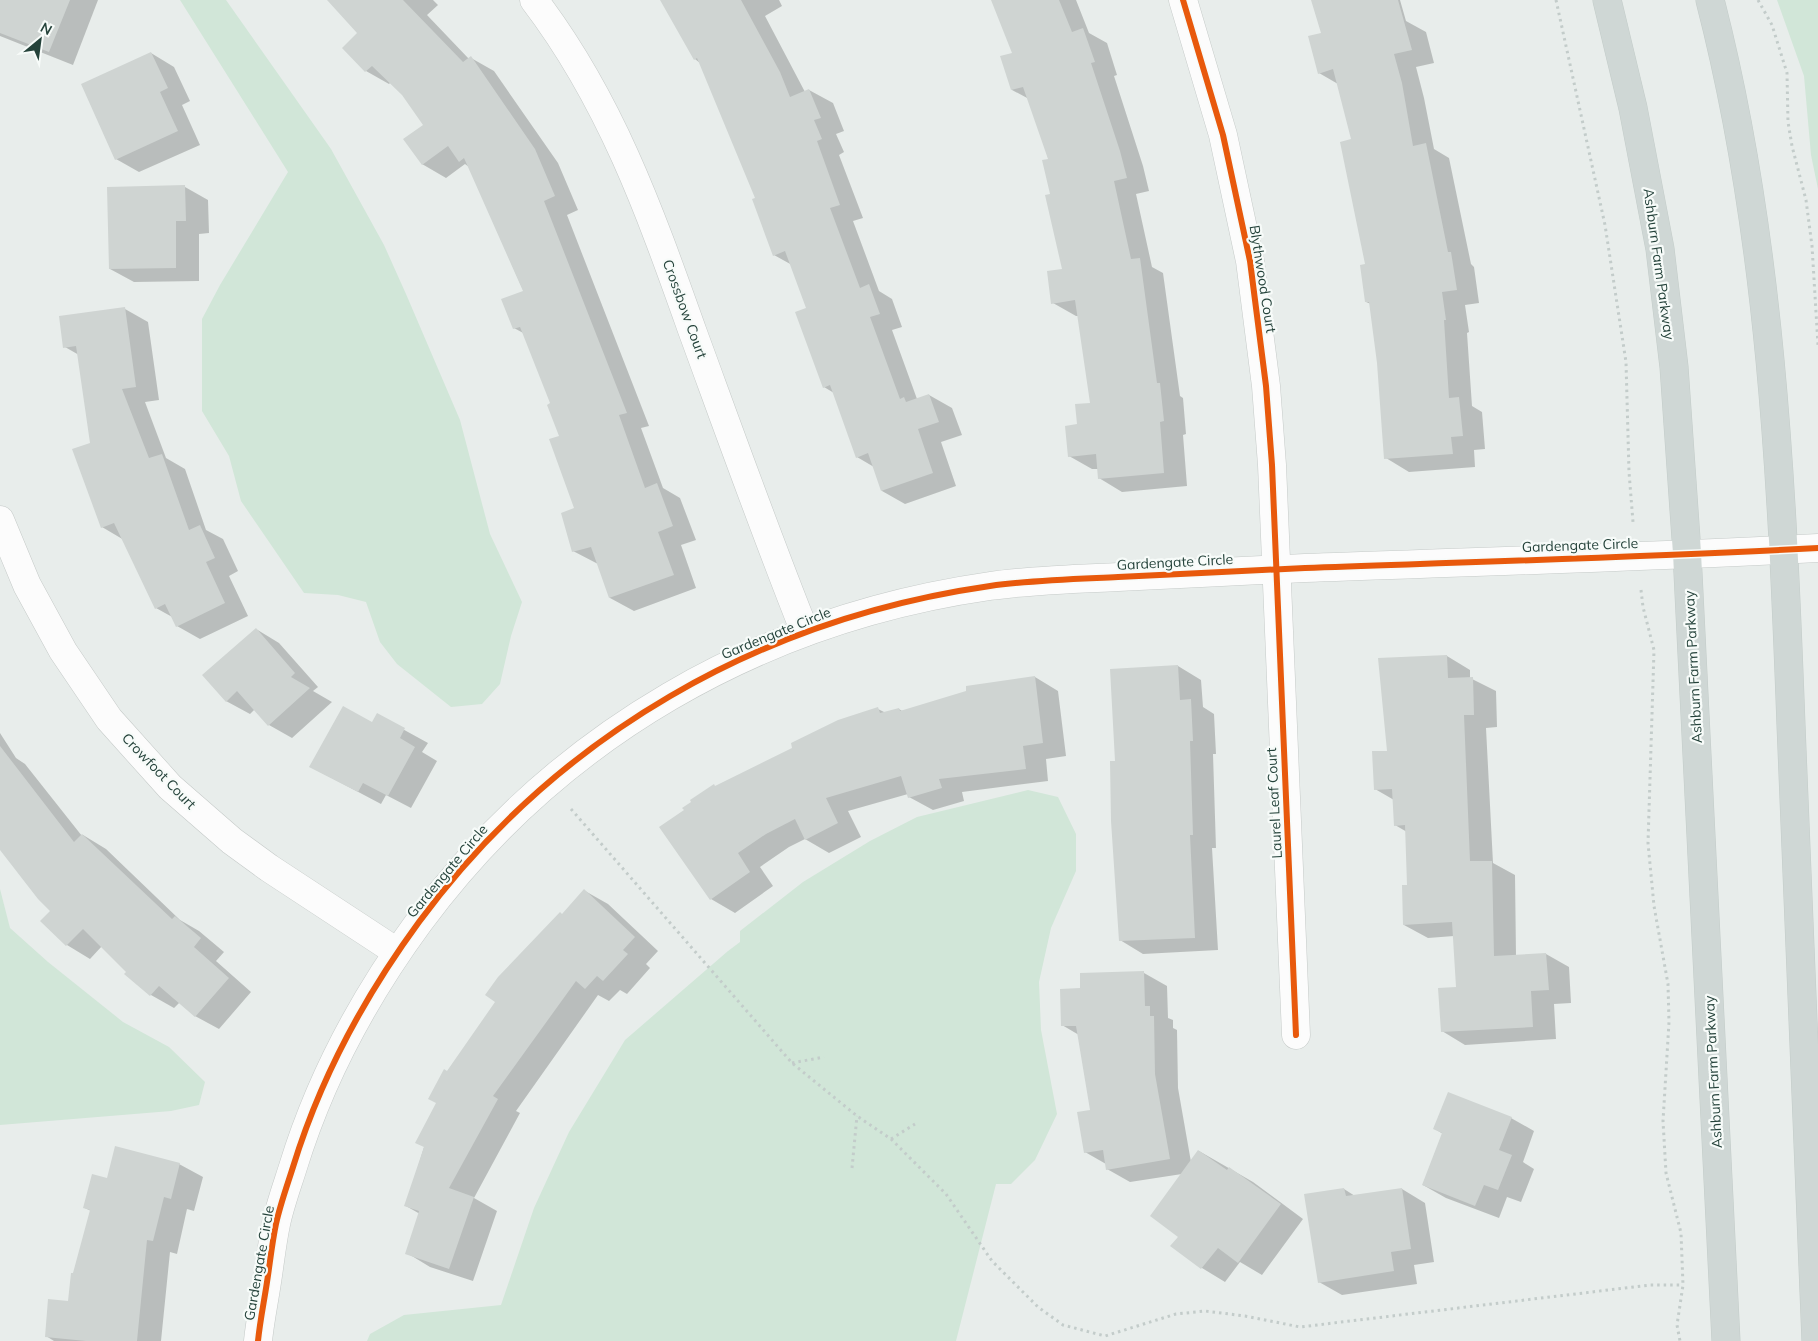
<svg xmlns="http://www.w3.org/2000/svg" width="1818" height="1341" font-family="Mulish,sans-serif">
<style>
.green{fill:#d1e6d8}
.shadow{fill:#0003}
.building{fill:#cfd4d2}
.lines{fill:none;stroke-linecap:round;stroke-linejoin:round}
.minor-casing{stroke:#c5cac8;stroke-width:29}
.primary-casing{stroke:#c3ccc9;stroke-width:29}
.path{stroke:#c3ccca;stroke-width:3;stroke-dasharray:2.5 4;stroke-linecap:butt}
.minor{stroke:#fcfcfc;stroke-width:28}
.primary{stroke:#cfd7d5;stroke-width:28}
.cycleway-casing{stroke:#f7fbf9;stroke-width:9}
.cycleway{stroke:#e8590c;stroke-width:6}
.labels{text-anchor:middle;stroke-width:4.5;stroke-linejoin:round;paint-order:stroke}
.street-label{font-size:14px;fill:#24423a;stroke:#f7fbf9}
</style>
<rect width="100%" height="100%" fill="#e8edeb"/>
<!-- green -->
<g class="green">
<polygon points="180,0 226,0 331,149 384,245 406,294 460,420 490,534 522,602 511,636 500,684 482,704 451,707 397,664 380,642 366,602 338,595 304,593 241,501 229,456 202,411 202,319 220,285 288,172"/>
<polygon points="1777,0 1818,0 1818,189 1811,155 1804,76"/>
<polygon points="1028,790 1058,797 1076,834 1076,871 1051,928 1039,982 1041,1030 1057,1114 1035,1160 1011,1184 996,1184 956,1341 367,1341 370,1334 404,1315 501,1305 534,1208 569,1132 625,1040 728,951 740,942 740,931 803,882 870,841 917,817"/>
<polygon points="0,889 10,928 48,962 123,1022 169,1047 205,1082 199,1105 171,1111 0,1125"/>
</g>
<!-- shadow -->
<g class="shadow">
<polygon points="0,0 98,0 73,65 0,36"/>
<polygon points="328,0 433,0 438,5 427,15 469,59 471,58 494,71 558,163 578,210 567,215 649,426 641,428 663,488 680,498 696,540 681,545 696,588 634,611 610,598 598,564 573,551 576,508 560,437 552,404 525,334 514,328 524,292 469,167 465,164 446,178 422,164 425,125 403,95 391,82 389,84 366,71 359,33"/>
<polygon points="662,0 779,0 782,6 765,16 805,92 809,90 833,103 844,131 836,134 844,152 839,155 863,218 853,221 879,291 892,299 902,327 892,330 917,399 929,395 952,408 962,435 941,442 956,486 905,504 882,491 874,467 857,457 834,393 824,387 808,308 792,265 774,255 757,199 700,63 695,59"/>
<polygon points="992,0 1076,0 1089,33 1107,43 1117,75 1114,76 1143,166 1149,191 1136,194 1152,267 1163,273 1180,396 1183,398 1186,434 1183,435 1187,486 1122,492 1099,478 1098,469 1092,469 1069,456 1078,426 1091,404 1079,316 1076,316 1053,303 1063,270 1049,160 1029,99 1012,90 1013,53"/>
<polygon points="1313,0 1400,0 1406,21 1426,32 1434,63 1416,67 1424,98 1434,149 1449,158 1471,264 1474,267 1479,303 1465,305 1469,332 1467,333 1472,406 1482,412 1485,449 1474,450 1475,467 1409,472 1386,458 1378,363 1371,304 1366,302 1367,265 1353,140 1338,84 1319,73 1323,34"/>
<polygon points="151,53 174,67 190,101 182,105 200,145 139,172 116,159"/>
<polygon points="185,187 208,200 209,233 199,234 199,281 134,282 110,269"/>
<polygon points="125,309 148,322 159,400 145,402 166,458 185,469 206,530 223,539 238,571 229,576 248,616 200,639 177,626 174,618 156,608 124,540 102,527 79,355 65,347"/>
<polygon points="256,629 279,643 318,687 313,691 332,702 292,738 269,725 255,709 250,714 226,701"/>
<polygon points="1447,656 1470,670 1470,678 1496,691 1497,727 1486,728 1493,863 1515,875 1516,956 1546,954 1569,967 1571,1003 1554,1004 1556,1039 1465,1045 1442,1031 1457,988 1454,936 1428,938 1404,925 1409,886 1407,832 1395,825 1394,800 1375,789 1388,752"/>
<polygon points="1178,666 1201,680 1203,707 1214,714 1216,754 1213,754 1216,848 1212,848 1218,950 1143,954 1120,940 1116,762"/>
<polygon points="1035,677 1058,691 1066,756 1046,759 1048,781 962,792 964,801 933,810 909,797 908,794 848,811 861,837 829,853 805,839 789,847 760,867 773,886 735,913 711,899 661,828 717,787 878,709 886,713 899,709 902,711"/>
<polygon points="377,715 428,743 422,752 437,761 411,808 386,795 381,804 311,767 373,724"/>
<polygon points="0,733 16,758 25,764 82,836 83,835 106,849 180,920 199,931 224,952 216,961 251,992 219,1029 195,1016 180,1002 174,1008 151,995 102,946 90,959 67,945 42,921 52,910 0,848"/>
<polygon points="585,891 608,904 658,951 646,964 650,968 627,994 620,990 609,1001 598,995 516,1111 520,1113 474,1198 497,1211 473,1281 430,1267 407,1253 420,1214 406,1206 447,1072 563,915"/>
<polygon points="1144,973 1167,986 1168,1018 1173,1020 1173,1028 1177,1030 1178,1088 1191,1162 1199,1151 1253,1182 1303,1219 1262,1275 1240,1262 1225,1282 1202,1268 1172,1246 1179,1236 1182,1174 1130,1182 1107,1169 1106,1164 1085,1152 1092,1111 1079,1035 1062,1025 1082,989"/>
<polygon points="1511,1118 1534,1131 1523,1162 1534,1169 1521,1202 1507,1197 1499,1218 1446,1198 1423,1185 1443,1134 1435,1129"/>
<polygon points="179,1164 203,1177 194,1211 187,1209 177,1254 170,1252 161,1341 54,1341 46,1336 69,1303 74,1274 91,1211 85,1208 108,1180"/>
<polygon points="1344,1189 1355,1196 1402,1189 1425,1203 1434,1262 1414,1265 1417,1284 1342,1295 1319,1282"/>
</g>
<!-- building -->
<g class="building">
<polygon points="0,0 70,0 49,52 0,33"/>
<polygon points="327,0 403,0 463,62 471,56 535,149 555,196 544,201 627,413 619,415 645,488 657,483 673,526 658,532 674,575 609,598 591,547 572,552 561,513 574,508 549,439 559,436 547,405 550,403 520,327 513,329 501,299 523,291 464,158 459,162 448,146 422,165 403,139 423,125 402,95 372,66 365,72 342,48 357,33"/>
<polygon points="660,0 741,0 780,72 790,97 809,89 821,118 814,120 822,139 817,141 840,205 830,208 860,288 869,284 880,314 870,317 900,399 904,397 906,402 929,394 939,422 918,429 933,473 881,491 868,453 856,458 830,385 823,388 795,312 806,308 785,251 773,256 752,199 755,198 697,58 694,60"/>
<polygon points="991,0 1059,0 1072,32 1083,28 1095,62 1091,63 1120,151 1127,178 1114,181 1131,259 1140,258 1157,383 1160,383 1164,421 1160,422 1164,473 1098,479 1096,454 1068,457 1065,426 1077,424 1075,404 1090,403 1075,300 1051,304 1047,271 1062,269 1045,195 1050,194 1042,160 1048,159 1023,87 1011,90 1000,56 1012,53"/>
<polygon points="1311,0 1398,0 1412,50 1394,54 1402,83 1413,146 1426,143 1448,252 1451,252 1457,290 1442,292 1446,320 1444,320 1449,398 1459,397 1463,436 1451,437 1453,454 1384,459 1377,363 1369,302 1365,302 1360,265 1365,264 1340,142 1351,139 1333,69 1318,74 1308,36 1321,33"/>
<polygon points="151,52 168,88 160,92 178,131 115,160 81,84"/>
<polygon points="185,185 186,221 176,221 176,268 109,269 107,187"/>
<polygon points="125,307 136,387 122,389 149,458 162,454 189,530 200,525 215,558 206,562 225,603 176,627 165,604 155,609 114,523 101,528 72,449 90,443 76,346 63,348 59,316"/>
<polygon points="256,628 295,673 291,677 310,688 268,726 237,691 226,702 202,675"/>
<polygon points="1447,655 1448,678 1473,677 1474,715 1464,715 1470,861 1492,861 1494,956 1546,953 1549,990 1531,991 1533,1027 1441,1032 1438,988 1456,987 1452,922 1403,925 1402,885 1407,885 1405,825 1394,826 1392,789 1374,790 1372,751 1387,751 1378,658"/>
<polygon points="1178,665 1180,700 1191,699 1193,741 1190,741 1193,835 1190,835 1195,938 1119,941 1111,821 1110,761 1115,761 1110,669"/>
<polygon points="1035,676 1043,743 1023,746 1026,769 939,779 942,788 908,798 901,776 826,798 838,823 805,840 795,819 766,834 738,853 750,872 710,900 659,827 684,810 682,808 691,802 690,800 714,784 715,786 792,748 791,743 838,720 878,707 880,713 899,708 900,711 966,691 966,686"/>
<polygon points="343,706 372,722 377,713 405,728 400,738 415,747 388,796 363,783 358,792 309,767"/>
<polygon points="0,746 74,842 82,834 172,919 175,916 201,938 194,947 229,978 195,1017 159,986 150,996 124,974 126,972 83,929 66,946 40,921 50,911 38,899 0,850"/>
<polygon points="584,889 635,937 623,950 628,954 603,981 597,976 585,989 576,981 493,1096 498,1099 449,1188 474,1197 449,1269 405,1254 419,1211 404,1206 424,1147 415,1143 436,1103 428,1099 444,1069 447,1071 495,1002 485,995 498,977 560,912 562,914"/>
<polygon points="1144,971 1145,1006 1150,1006 1150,1016 1154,1016 1155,1074 1170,1159 1106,1170 1103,1150 1084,1153 1077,1112 1090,1110 1076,1026 1061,1026 1060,989 1080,988 1080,973"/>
<polygon points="1448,1092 1512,1117 1499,1150 1512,1155 1498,1190 1484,1185 1475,1206 1422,1185 1442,1133 1433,1129"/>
<polygon points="115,1146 180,1163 171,1199 164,1197 153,1241 147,1240 137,1341 86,1341 45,1337 48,1299 68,1301 71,1273 73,1273 90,1210 83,1208 92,1174 107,1178"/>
<polygon points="1198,1150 1227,1170 1229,1167 1281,1204 1238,1263 1218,1248 1201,1269 1170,1246 1178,1237 1150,1216"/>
<polygon points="1344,1188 1346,1196 1402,1188 1411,1249 1391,1252 1394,1271 1318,1283 1304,1194"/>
</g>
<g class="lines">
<defs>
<g id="minor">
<path d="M534 0C611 101 650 212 692 330 729 431 765 532 805 632"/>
<polyline points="1183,0 1223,135 1250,261 1266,386 1272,465 1296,1035"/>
<polyline points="0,520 27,585 63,651 109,719 170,787 232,841 269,868 397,952"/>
<path d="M258 1341C260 1321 264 1302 267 1282 270 1263 272 1243 276 1224 280 1205 287 1186 293 1167 320 1079 364 997 419 922 557 735 760 619 990 586 1032 580 1075 579 1118 577 1180 574 1243 571 1305 568 1476 562 1647 557 1818 548"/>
</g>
<g id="primary">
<polyline points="1607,0 1633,108 1660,249 1674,367 1687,553 1726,1341"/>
<path d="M1710 0C1771 236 1782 483 1791 725 1800 931 1808 1136 1816 1341"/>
</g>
</defs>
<!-- minor casing -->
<use href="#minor" class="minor-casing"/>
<!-- primary casing -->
<use href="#primary" class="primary-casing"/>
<!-- path -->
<g class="path">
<polyline points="1556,0 1605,225 1626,362 1629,472 1633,522"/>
<polyline points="1758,0 1772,25 1787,73 1788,122 1792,146 1806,200 1812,246 1818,345"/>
<polyline points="1641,590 1643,607 1654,650 1648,843 1654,906 1668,984 1669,1022 1663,1121 1666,1173 1681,1233 1683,1285 1677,1325 1680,1341"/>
<polyline points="571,809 792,1063 857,1116 891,1139 946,1194 992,1261 1038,1307 1063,1325 1105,1336 1176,1314 1205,1311 1245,1316 1300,1327 1650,1285 1683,1285"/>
<polyline points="792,1063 824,1057"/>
<polyline points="891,1139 915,1124"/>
<polyline points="852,1168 857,1116"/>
</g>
<!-- minor -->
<use href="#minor" class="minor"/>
<!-- primary -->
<use href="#primary" class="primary"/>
<defs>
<g id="cycleway">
<polyline points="1183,0 1223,135 1250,261 1266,386 1272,465 1296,1035"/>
<path d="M258 1341C260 1321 264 1302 267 1282 270 1263 272 1243 276 1224 280 1205 287 1186 293 1167 320 1079 364 997 419 922 557 735 760 619 990 586 1032 580 1075 579 1118 577 1180 574 1243 571 1305 568 1476 562 1647 557 1818 548"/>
</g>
</defs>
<!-- cycleway casing -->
<use href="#cycleway" class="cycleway-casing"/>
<!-- cycleway -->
<use href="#cycleway" class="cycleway"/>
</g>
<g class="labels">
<!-- street labels -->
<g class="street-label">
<text transform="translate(1659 264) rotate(82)" y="5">Ashburn Farm Parkway</text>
<text transform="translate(1263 279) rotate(81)" y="5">Blythwood Court</text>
<text transform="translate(685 309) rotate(70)" y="5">Crossbow Court</text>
<text transform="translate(1580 545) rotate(-2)" y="5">Gardengate Circle</text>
<text transform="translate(1175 562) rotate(-3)" y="5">Gardengate Circle</text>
<text transform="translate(776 633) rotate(-22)" y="5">Gardengate Circle</text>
<text transform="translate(1693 667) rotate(-93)" y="5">Ashburn Farm Parkway</text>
<text transform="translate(159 771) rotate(46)" y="5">Crowfoot Court</text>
<text transform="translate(1274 803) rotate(-93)" y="5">Laurel Leaf Court</text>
<text transform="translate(447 871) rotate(-50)" y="5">Gardengate Circle</text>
<text transform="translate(1713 1072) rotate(-93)" y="5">Ashburn Farm Parkway</text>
<text transform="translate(259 1263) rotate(-80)" y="5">Gardengate Circle</text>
</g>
</g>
<!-- north arrow -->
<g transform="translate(40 40) rotate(29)" stroke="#f7fbf9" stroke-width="4" paint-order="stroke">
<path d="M0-4L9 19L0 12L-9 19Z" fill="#24423a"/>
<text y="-8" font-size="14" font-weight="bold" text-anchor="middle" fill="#24423a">N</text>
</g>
</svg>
